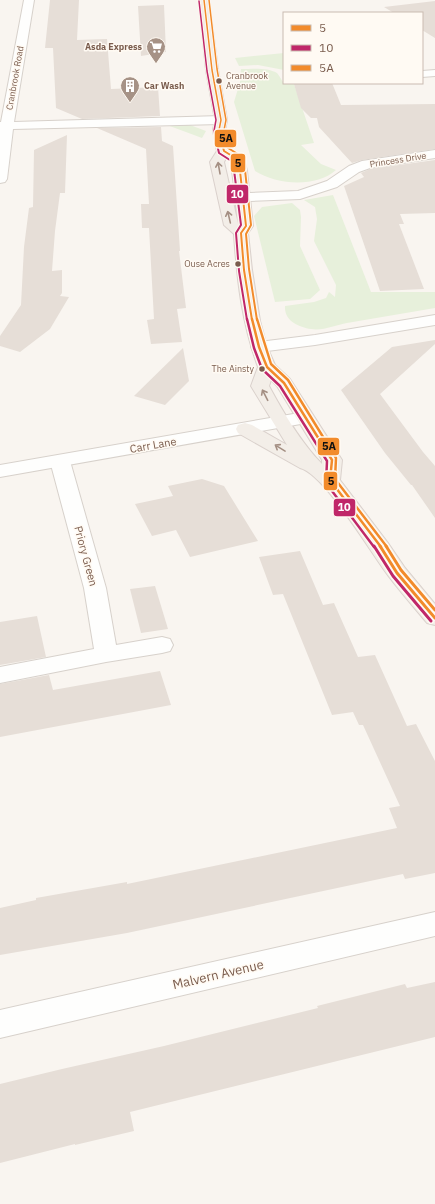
<svg xmlns="http://www.w3.org/2000/svg" width="435" height="1204" font-family="'IBM Plex Sans',sans-serif">
<style>
.green{fill:#e7f0db}
.building{fill:#e6ded7}
.lines{fill:none;stroke-linecap:round;stroke-linejoin:round}
.minor-casing{stroke:#d7d1cb;stroke-width:2}
.tertiary-casing{stroke:#d7d1cb;stroke-width:2}
.primary-casing{stroke:#dad1cc;stroke-width:2}
.minor{fill:#fefefd;fill-rule:evenodd}
.tertiary{fill:#fefefd;fill-rule:evenodd}
.primary{fill:#f3eee8;fill-rule:evenodd}
.bus-1-far3-casing{stroke:#fffaf3;stroke-width:3}
.bus-1-far2-casing{stroke:#fffaf3;stroke-width:4}
.bus-1-far1-casing{stroke:#fffaf3;stroke-width:5}
.bus-1-casing{stroke:#fffaf3;stroke-width:6}
.bus-2-far3-casing{stroke:#fffaf3;stroke-width:3}
.bus-2-far2-casing{stroke:#fffaf3;stroke-width:4}
.bus-2-far1-casing{stroke:#fffaf3;stroke-width:5}
.bus-2-casing{stroke:#fffaf3;stroke-width:6}
.bus-3-far3-casing{stroke:#fffaf3;stroke-width:3}
.bus-3-far2-casing{stroke:#fffaf3;stroke-width:4}
.bus-3-far1-casing{stroke:#fffaf3;stroke-width:5}
.bus-3-casing{stroke:#fffaf3;stroke-width:6}
.bus-1-far3{stroke:#f28b2b;stroke-width:1.5}
.bus-1-far2{stroke:#f28b2b;stroke-width:2}
.bus-1-far1{stroke:#f28b2b;stroke-width:2.5}
.bus-1{stroke:#f28b2b;stroke-width:3}
.bus-2-far3{stroke:#c02769;stroke-width:1.5}
.bus-2-far2{stroke:#c02769;stroke-width:2}
.bus-2-far1{stroke:#c02769;stroke-width:2.5}
.bus-2{stroke:#c02769;stroke-width:3}
.bus-3-far3{stroke:#f28b2b;stroke-width:1.5}
.bus-3-far2{stroke:#f28b2b;stroke-width:2}
.bus-3-far1{stroke:#f28b2b;stroke-width:2.5}
.bus-3{stroke:#f28b2b;stroke-width:3}
.oneway{stroke:#a48f83}
.bus-dot{fill:#7a5c4d;stroke:#fffaf3;stroke-width:1.5}
.labels{text-anchor:middle;stroke-width:3;stroke-linejoin:round;paint-order:stroke}
.far-poi-label{font-size:9px;font-weight:bold;fill:#7a5c4d;stroke:#fffaf3;text-anchor:end}
.far-bus-label{font-size:9px;fill:#7a5c4d;stroke:#fffaf3;text-anchor:end}
.far-street-label{font-size:9px;fill:#7a5c4d;stroke:#fffaf3}
.street-label{font-size:11px;fill:#7a5c4d;stroke:#fffaf3}
.near-street-label{font-size:13px;fill:#7a5c4d;stroke:#fffaf3}
.line-badge{stroke:#fffaf3;stroke-width:1.5}
.badge-label{font-size:11px;text-anchor:middle;font-weight:bold;fill:#fff}
.pale-badge-label{font-size:11px;text-anchor:middle;font-weight:bold;fill:#111}
</style>
<rect width="100%" height="100%" fill="#f9f5f0"/>
<!-- green -->
<g class="green">
<polygon points="284,53 284,70 258,65 239,66 235,58"/>
<path d="M241 69C252 69 267 67 277 73 279 75 282 81 284 83L294 84 314 143 301 145 321 164 336 170C316 188 277 185 255 171L234 102 240 82Z"/>
<polygon points="167,125 190,125 206,131 202,138"/>
<path d="M333 195 371 292H435V308C406 313 376 318 347 323 336 325 323 331 311 329 299 327 284 321 285 306L314 302 326 298 329 292 335 297 336 285 314 241 317 219 315 207 304 200Z"/>
<polygon points="292,203 300,210 301,217 300,246 320,290 310,299 275,302 254,216 262,207"/>
</g>
<!-- building -->
<g class="building">
<polygon points="50,0 79,0 77,40 107,39 111,89 158,87 160,116 82,119 56,108 53,48 45,48"/>
<polygon points="435,1 435,38 422,30 422,13 394,13 384,7"/>
<polygon points="164,5 166,52 141,56 138,6"/>
<polygon points="332,83 341,105 435,104 435,149 362,160 352,163 319,127 317,118 311,118 301,108 294,84"/>
<polygon points="161,127 162,141 173,146 180,251 179,251 186,308 177,309 182,342 151,344 147,320 154,319 149,228 142,228 141,204 149,204 146,149 97,128"/>
<polygon points="67,135 65,193 60,193 55,231 52,271 62,270 62,293 60,296 69,297 50,329 20,352 0,346 0,336 21,305 24,247 29,208 33,207 34,150"/>
<polygon points="435,160 435,213 400,214 404,224 399,224 424,289 380,291 344,186 364,177 361,173 370,169"/>
<polygon points="435,340 435,344 380,394 423,452 435,466 435,518 412,485 411,485 385,453 341,390 392,347"/>
<polygon points="183,348 189,381 165,405 134,396"/>
<polygon points="202,479 224,486 258,541 190,557 176,530 152,536 135,504 173,496 168,486"/>
<polygon points="300,551 323,605 334,603 358,657 375,655 407,726 416,724 435,761 435,873 405,879 403,874 127,933 0,955 0,908 36,900 36,898 127,882 127,884 397,828 389,808 400,806 363,725 359,725 353,712 332,715 283,594 273,595 259,557"/>
<polygon points="155,586 168,629 141,633 130,589"/>
<polygon points="37,616 46,657 0,665 0,622"/>
<polygon points="160,671 171,705 0,737 0,684 49,675 53,690"/>
<polygon points="435,982 435,1037 130,1112 134,1131 75,1145 75,1144 0,1163 0,1084 62,1069 164,1046 318,1008 317,1006 405,984 407,988"/>
</g>
<g class="lines">
<defs>
<g id="minor">
<polygon points="24,0 34,0 14,122 221,116 225,117 227,120 225,123 221,124 13,129 7,179 5,182 0,183 0,122 1,122"/>
<polygon points="435,70 435,76 422,77 422,71"/>
<polygon points="435,150 435,158 370,168 359,172 337,187 300,199 225,202 220,201 218,198 220,195 225,194 298,191 327,181 349,166 362,161"/>
<polygon points="435,315 435,325 315,345 259,352 253,351 251,347 253,343 259,342 315,335"/>
<polygon points="60,455 67,457 70,461 106,588 116,645 162,637 170,639 173,645 170,651 162,653 106,662 0,683 0,667 94,649 84,588 50,461 53,457"/>
<polygon points="435,912 435,936 0,1038 0,1010"/>
</g>
<polygon id="tertiary" points="305,412 312,414 314,418 312,422 0,477 0,465"/>
<path id="primary" d="M199 0H209L218 70 227 120 225 130 230 149 244 159 247 171 253 226 248 233 252 270 260 321 267 347 275 365 290 379 342 460 340 480 388 543 405 568 435 604V625L427 623C415 608 402 594 390 578 372 555 325 474 300 468L238 433 236 429 238 425 245 423 252 425 287 445 251 386 258 367C242 324 237 280 234 234L224 225 210 162 217 151 213 130 215 120 206 70ZM226 158 231 161 238 224 224 162ZM271 380 277 386 322 460V464C301 443 283 412 269 386Z"/>
</defs>
<!-- minor casing -->
<use href="#minor" class="minor-casing"/>
<!-- tertiary casing -->
<use href="#tertiary" class="tertiary-casing"/>
<!-- primary casing -->
<use href="#primary" class="primary-casing"/>
<!-- minor -->
<use href="#minor" class="minor"/>
<!-- tertiary -->
<use href="#tertiary" class="tertiary"/>
<!-- primary -->
<use href="#primary" class="primary"/>
<defs>
<polyline id="bus-1-far3" points="204,0 212,70 221,120 219,130 222,141"/>
<polyline id="bus-1-far2" points="221,140 224,151 237,159 240,171 246,226 241,233 244,270 252,320"/>
<polyline id="bus-1-far1" points="252,319 259,347 267,367 284,383 332,460 330,480 381,547"/>
<polyline id="bus-1" points="380,546 397,573 435,618"/>
<polyline id="bus-2-far3" points="199,1 207,71 216,120 214,131 216,141"/>
<polyline id="bus-2-far2" points="216,140 219,153 233,162 241,225 236,233 239,271 247,320"/>
<polyline id="bus-2-far1" points="247,319 254,348 262,369 280,386 327,461 326,483 374,547"/>
<polyline id="bus-2" points="374,546 393,576 431,621"/>
<polyline id="bus-3-far3" points="209,0 217,69 226,120 224,130 226,141"/>
<polyline id="bus-3-far2" points="226,140 228,148 241,156 245,170 251,225 246,234 249,269 257,320"/>
<polyline id="bus-3-far1" points="257,319 271,364 288,380 336,458 335,479 387,547"/>
<polyline id="bus-3" points="386,546 401,570 435,610"/>
</defs>
<!-- bus-1-far3 casing -->
<use href="#bus-1-far3" class="bus-1-far3-casing"/>
<!-- bus-1-far2 casing -->
<use href="#bus-1-far2" class="bus-1-far2-casing"/>
<!-- bus-1-far1 casing -->
<use href="#bus-1-far1" class="bus-1-far1-casing"/>
<!-- bus-1 casing -->
<use href="#bus-1" class="bus-1-casing"/>
<!-- bus-2-far3 casing -->
<use href="#bus-2-far3" class="bus-2-far3-casing"/>
<!-- bus-2-far2 casing -->
<use href="#bus-2-far2" class="bus-2-far2-casing"/>
<!-- bus-2-far1 casing -->
<use href="#bus-2-far1" class="bus-2-far1-casing"/>
<!-- bus-2 casing -->
<use href="#bus-2" class="bus-2-casing"/>
<!-- bus-3-far3 casing -->
<use href="#bus-3-far3" class="bus-3-far3-casing"/>
<!-- bus-3-far2 casing -->
<use href="#bus-3-far2" class="bus-3-far2-casing"/>
<!-- bus-3-far1 casing -->
<use href="#bus-3-far1" class="bus-3-far1-casing"/>
<!-- bus-3 casing -->
<use href="#bus-3" class="bus-3-casing"/>
<!-- bus-1-far3 -->
<use href="#bus-1-far3" class="bus-1-far3"/>
<!-- bus-1-far2 -->
<use href="#bus-1-far2" class="bus-1-far2"/>
<!-- bus-1-far1 -->
<use href="#bus-1-far1" class="bus-1-far1"/>
<!-- bus-1 -->
<use href="#bus-1" class="bus-1"/>
<!-- bus-2-far3 -->
<use href="#bus-2-far3" class="bus-2-far3"/>
<!-- bus-2-far2 -->
<use href="#bus-2-far2" class="bus-2-far2"/>
<!-- bus-2-far1 -->
<use href="#bus-2-far1" class="bus-2-far1"/>
<!-- bus-2 -->
<use href="#bus-2" class="bus-2"/>
<!-- bus-3-far3 -->
<use href="#bus-3-far3" class="bus-3-far3"/>
<!-- bus-3-far2 -->
<use href="#bus-3-far2" class="bus-3-far2"/>
<!-- bus-3-far1 -->
<use href="#bus-3-far1" class="bus-3-far1"/>
<!-- bus-3 -->
<use href="#bus-3" class="bus-3"/>
</g>
<!-- one-way arrows -->
<defs><path id="oneway-shaft" d="M-6 0H5M1.5-3L5.5 0L1.5 3" fill="none" stroke-width="1.6" stroke-linecap="round" stroke-linejoin="round"/></defs>
<g class="oneway">
<use href="#oneway-shaft" transform="translate(219 168) rotate(-100)"/>
<use href="#oneway-shaft" transform="translate(229 217) rotate(-103)"/>
<use href="#oneway-shaft" transform="translate(265 395) rotate(-117)"/>
<use href="#oneway-shaft" transform="translate(280 448) rotate(-148)"/>
</g>
<!-- icons -->
<defs>
<symbol id="supermarket-pin" viewBox="-11 -11 22 30"><path d="M0 17L-7.5 6A9.5 9.5 0 1 1 7.5 6Z" fill="#a69286" stroke="#fffaf3"/><path d="M-6-5.5h2.5l.6 2H6L4.5 2H-2.5L-4.4-4H-6ZM-1.5 3.2a1.3 1.3 0 1 0 .1 0ZM3 3.2a1.3 1.3 0 1 0 .1 0Z" fill="#fff"/></symbol>
<symbol id="building-pin" viewBox="-11 -11 22 30"><path d="M0 17L-7.5 6A9.5 9.5 0 1 1 7.5 6Z" fill="#a69286" stroke="#fffaf3"/><path d="M-4-6H4V6H1V3H-1V6H-4ZM-2.5-4.3h1.7v1.8h-1.7ZM.8-4.3h1.7v1.8H.8ZM-2.5-1h1.7V.8h-1.7ZM.8-1h1.7V.8H.8Z" fill="#fff"/></symbol>
</defs>
<g fill-rule="evenodd">
<use href="#supermarket-pin" x="145" y="36" width="22" height="30"/>
<use href="#building-pin" x="119" y="75" width="22" height="30"/>
</g>
<!-- markers -->
<g class="bus-dot">
<circle cx="219" cy="81" r="3.5"/>
<circle cx="238" cy="264" r="3.5"/>
<circle cx="262" cy="369" r="3.5"/>
</g>
<g class="labels">
<!-- far-poi labels -->
<g class="far-poi-label">
<text x="142" y="50">Asda Express</text>
<text x="144" y="89" text-anchor="start">Car Wash</text>
</g>
<!-- far-bus labels -->
<g class="far-bus-label">
<text x="226" y="79" text-anchor="start">Cranbrook<tspan x="226" dy="10">Avenue</tspan></text>
<text x="230" y="267">Ouse Acres</text>
<text x="254" y="372">The Ainsty</text>
</g>
<!-- far-street labels -->
<g class="far-street-label">
<text transform="translate(15 78) rotate(-80)" y="3">Cranbrook Road</text>
<text transform="translate(398 160) rotate(-9)" y="3">Princess Drive</text>
</g>
<!-- street labels -->
<g class="street-label">
<text transform="translate(153 445) rotate(-10)" y="4">Carr Lane</text>
<text transform="translate(86 556) rotate(75)" y="4">Priory Green</text>
</g>
<!-- near-street labels -->
<g class="near-street-label">
<text transform="translate(218 974) rotate(-13)" y="5">Malvern Avenue</text>
</g>
</g>
<g class="line-badge">
<rect x="214" y="129" width="23" height="19" rx="4" fill="#f28b2b"/>
<rect x="230" y="153" width="16" height="20" rx="4" fill="#f28b2b"/>
<rect x="226" y="184" width="23" height="20" rx="4" fill="#c02769"/>
<rect x="317" y="437" width="23" height="19" rx="4" fill="#f28b2b"/>
<rect x="323" y="471" width="15" height="20" rx="4" fill="#f28b2b"/>
<rect x="333" y="498" width="23" height="19" rx="4" fill="#c02769"/>
</g>
<g class="badge-label">
<text x="237" y="198">10</text>
<text x="344" y="511">10</text>
</g>
<g class="pale-badge-label">
<text x="226" y="142">5A</text>
<text x="238" y="167">5</text>
<text x="329" y="450">5A</text>
<text x="331" y="485">5</text>
</g>
<!-- legend -->
<rect x="283" y="12" width="140" height="72" fill="#fffaf3" stroke="#cabbb1"/>
<rect x="291" y="25" width="20" height="6" fill="#f28b2b" stroke="#cabbb1"/>
<text x="319" y="32" font-size="12" fill="#7a5c4d">5</text>
<rect x="291" y="45" width="20" height="6" fill="#c02769" stroke="#cabbb1"/>
<text x="319" y="52" font-size="12" fill="#7a5c4d">10</text>
<rect x="291" y="65" width="20" height="6" fill="#f28b2b" stroke="#cabbb1"/>
<text x="319" y="72" font-size="12" fill="#7a5c4d">5A</text>
</svg>
